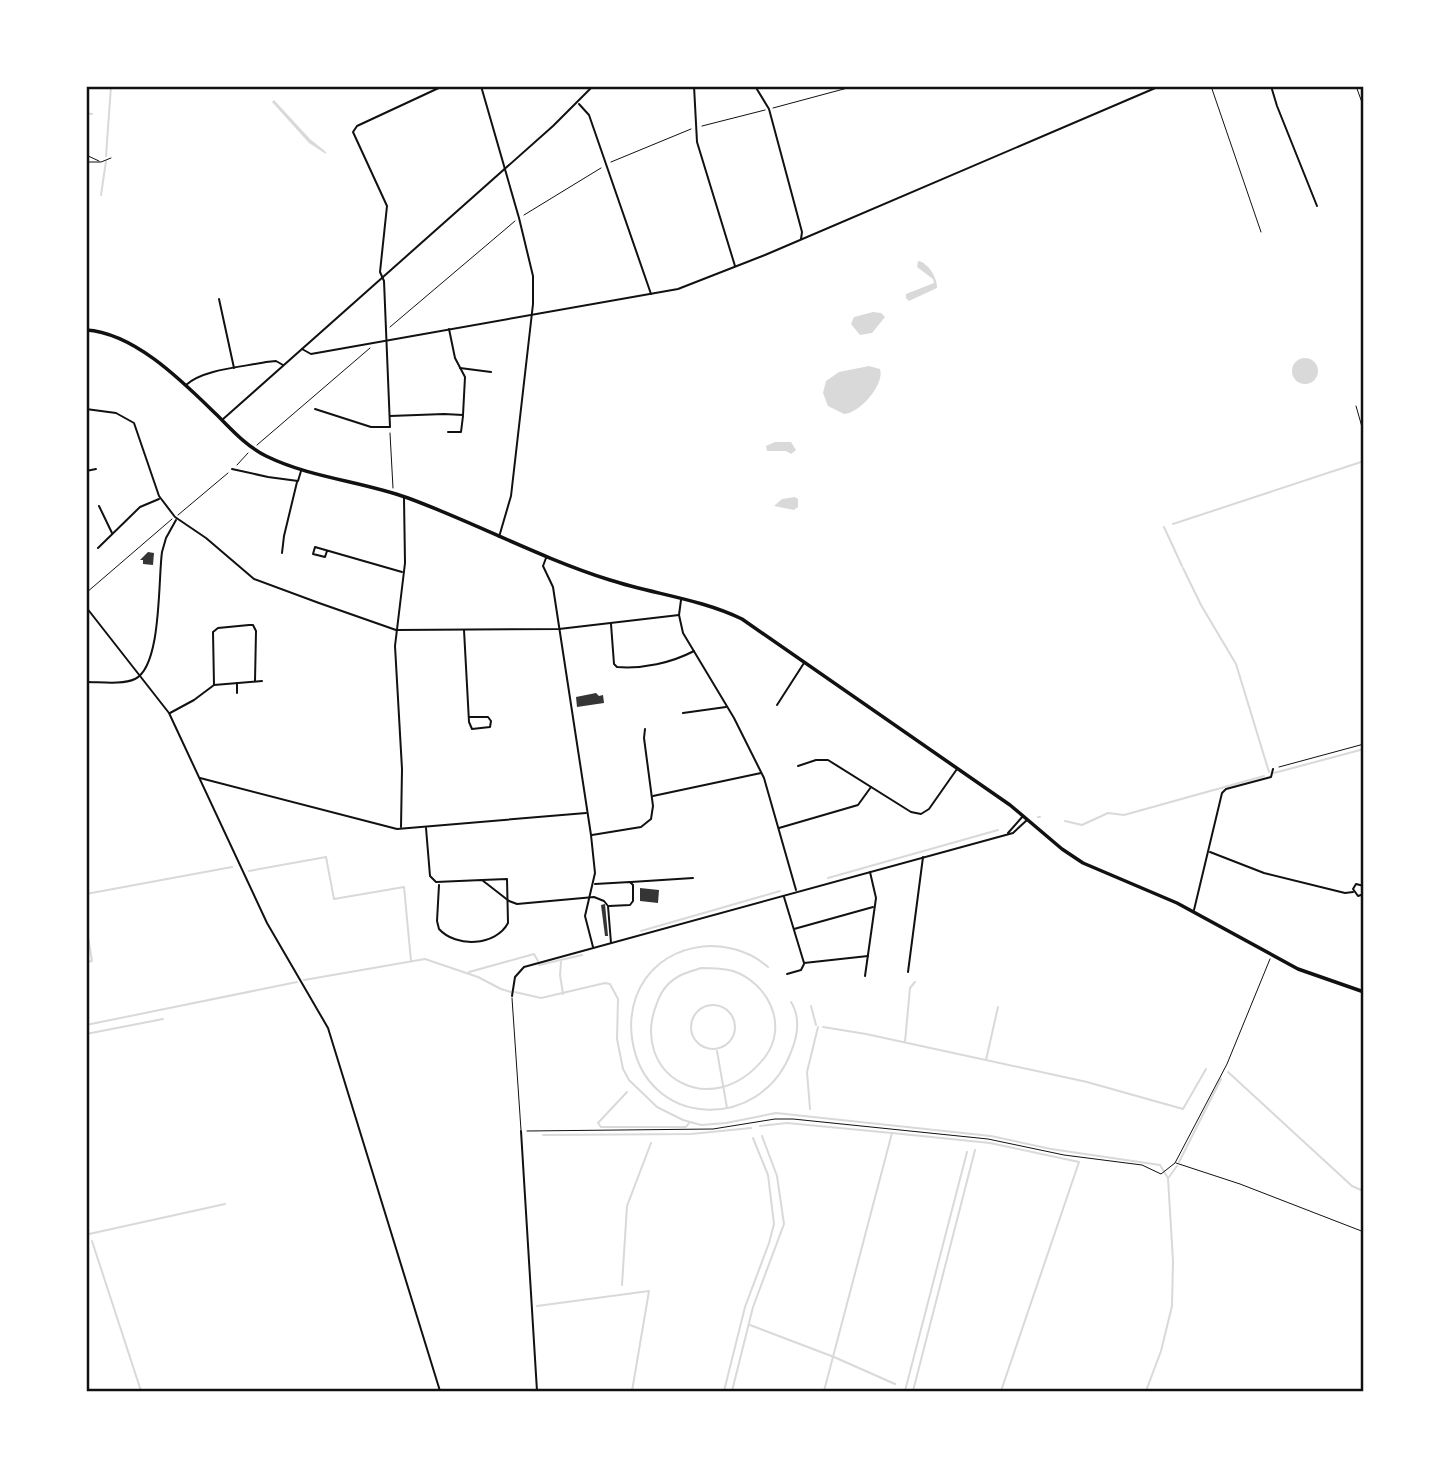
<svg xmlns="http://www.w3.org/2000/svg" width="1450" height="1477" font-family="'Work Sans',sans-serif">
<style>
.water{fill:#d9d9d9}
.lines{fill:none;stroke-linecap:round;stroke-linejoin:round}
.stream{stroke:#d9d9d9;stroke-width:2}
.building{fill:#353535}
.path{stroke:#111;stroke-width:1}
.service{stroke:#111;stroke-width:1}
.minor{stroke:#111;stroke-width:2}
.secondary{stroke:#111;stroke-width:3.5}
.neatline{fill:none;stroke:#111;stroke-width:2.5}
</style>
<rect width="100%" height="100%" fill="#fff"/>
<!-- water -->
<g class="water">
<polygon points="274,100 310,139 326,152 326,154 309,143 272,102"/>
<path d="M918 261C928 262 938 279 937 288L909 301 906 298V294L934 283 933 279 917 267Z"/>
<polygon points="873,312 881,313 885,317 872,333 860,335 851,324 854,317"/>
<circle cx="1305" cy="371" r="13"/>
<path d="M869 366 880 369C885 384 860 413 844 414L828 406 823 393 826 381 839 372Z"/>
<polygon points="775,442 791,442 796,450 791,454 786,451 767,451 766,446"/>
<polygon points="795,497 798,499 798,507 794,510 774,506 782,499"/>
</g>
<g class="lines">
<!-- stream -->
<g class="stream">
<polyline points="86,113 92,114"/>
<polyline points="106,156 111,86"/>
<polyline points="101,195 106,161"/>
<polyline points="1173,524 1364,461"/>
<polyline points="1164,527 1182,566"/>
<polyline points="1183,568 1201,605 1236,664 1269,772"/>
<polyline points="1274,773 1364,749"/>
<polyline points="1038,817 1040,817"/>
<polyline points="1065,821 1082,825 1108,813 1124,815 1264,776"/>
<polyline points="249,871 326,857 334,899 404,887 411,961"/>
<polyline points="828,878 998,830"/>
<polyline points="86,894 232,867"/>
<polyline points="86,925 92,961 86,962"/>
<polyline points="641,931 780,891"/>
<polyline points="561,962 560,975 563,994"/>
<polyline points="539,965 582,955"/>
<path d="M768 967C727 931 656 942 636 997 631 1011 630 1023 632 1038 644 1129 761 1133 791 1052 798 1035 801 1018 791 1002"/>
<path d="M701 968C712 968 723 968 733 971 768 983 789 1025 765 1057 712 1125 628 1074 657 1003 661 991 669 981 681 975 687 972 695 970 701 968Z"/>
<polyline points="469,972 534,954 538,961"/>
<polyline points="304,980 425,959 478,977 501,989 511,992"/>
<polyline points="515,992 541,998 605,983 610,984 618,999 617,1039 623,1069 629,1080 657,1107 683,1120 701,1125 726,1123 776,1113 991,1136 1051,1149 1160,1165 1168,1178 1173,1261 1172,1306 1161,1351 1146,1391"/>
<circle cx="713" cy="1027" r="22"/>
<polyline points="811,1006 816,1025"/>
<polyline points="86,1025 297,982"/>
<polyline points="823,1027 866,1034 1087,1082 1183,1109 1206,1069"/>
<polyline points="86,1034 163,1019"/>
<polyline points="905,1042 910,988 915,982"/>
<polyline points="717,1051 727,1108"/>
<polyline points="986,1060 998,1007"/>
<polyline points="1228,1072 1352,1186 1361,1190 1364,1182"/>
<polyline points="627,1092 598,1123 601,1127 686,1127 689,1123"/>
<polyline points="810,1109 807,1072 818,1027"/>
<polyline points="760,1126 787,1123 892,1133 824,1391"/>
<polyline points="892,1133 990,1143 1079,1162 1001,1391"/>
<polyline points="543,1135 691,1134 751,1128"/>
<polyline points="1179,1162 1221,1079"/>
<polyline points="1169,1177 1177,1166"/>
<polyline points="89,1234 225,1204"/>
<polyline points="92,1241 141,1391"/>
<polyline points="622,1285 627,1206 651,1143"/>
<polyline points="537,1306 649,1291 632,1391"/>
<polyline points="750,1325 834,1357 895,1384"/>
<polyline points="724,1391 745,1307 769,1243 774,1224 768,1175 753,1138"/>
<polyline points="732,1391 753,1307 784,1224 777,1176 762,1136"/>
<polyline points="905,1391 967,1152"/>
<polyline points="913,1391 975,1150"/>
</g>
</g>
<!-- building -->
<g class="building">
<polygon points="148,552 154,553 153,565 143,564 143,560 140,560"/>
<polygon points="596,693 599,696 603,695 604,703 577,707 576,697"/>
<polygon points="640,888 659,890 658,903 640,901"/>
<polygon points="605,904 608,936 605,936 601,905"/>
</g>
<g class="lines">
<!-- path -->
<g class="path">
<polyline points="1211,86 1261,232"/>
<polyline points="1356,86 1364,108"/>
<polyline points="773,108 855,86"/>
<polyline points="702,126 765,110"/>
<polyline points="86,155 99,161"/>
<polyline points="86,162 101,162 111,158"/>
<polyline points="611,162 691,129"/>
<polyline points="524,215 601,168"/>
<polyline points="390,327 515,221"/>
<polyline points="1356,406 1364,434"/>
<polyline points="390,433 393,488"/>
<polyline points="257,445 370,348"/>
<polyline points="237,465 248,453"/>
<polyline points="178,515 228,473"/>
<polyline points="86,593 172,519"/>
<polyline points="1279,767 1364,744"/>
<polyline points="527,1131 713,1129 775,1119 793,1119 988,1139 1064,1155 1142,1165 1161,1174 1175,1163 1227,1064 1270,959"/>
<polyline points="1176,1163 1240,1184 1364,1232"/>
</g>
<!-- service -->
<polyline class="service" points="512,998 521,1130"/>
<!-- minor -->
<g class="minor">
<polyline points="481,86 519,218 533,276 533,304 511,496 499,537"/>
<polyline points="694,86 697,142 735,266"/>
<polyline points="755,86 769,109 802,232 801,239"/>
<polyline points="1271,86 1277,106 1317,206"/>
<polyline points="579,104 589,115 651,294"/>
<polyline points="219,299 234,368"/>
<polyline points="302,349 311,354 678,289 765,255 1160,86"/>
<polyline points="460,368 491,372"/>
<path d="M186 385C203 369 243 367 266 362L276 361 283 365"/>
<polyline points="86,409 116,413 134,423 159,496 175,517 206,538 254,579 319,603 396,630 559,629 679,615"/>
<polyline points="315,409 371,427 390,427 384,281 380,272 387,206 353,132 357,126 443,86"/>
<polyline points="390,416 444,414 463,415 465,377 455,358 449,329"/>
<polyline points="222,420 553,126 593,86"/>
<polyline points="448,432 461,432 463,416"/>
<polyline points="232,469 268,477 298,481 301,471"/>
<polyline points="86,471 96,469"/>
<polyline points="99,506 112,533"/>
<polyline points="98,548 140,507 159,499"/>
<polyline points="327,551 325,557 313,554 315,547 402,572"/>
<polyline points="282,553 284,536 297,482"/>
<polyline points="546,558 543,566 553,587 591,835 595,873 585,916 593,947"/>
<polyline points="681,600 679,615 683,633 734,718 764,778 796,890"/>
<polyline points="86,607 169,713 267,923 328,1028 440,1391"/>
<path d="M611 624 614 664 617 667C643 669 671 663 694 651"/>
<polyline points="464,630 469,722 472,729 490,727 491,721 488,717 469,717"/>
<path d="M86 682C101 682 122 685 135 679 162 666 158 579 162 552L166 538 176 520"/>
<polyline points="237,683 237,693"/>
<polyline points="214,685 213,632 218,628 249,625 253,625 256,631 255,681"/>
<polyline points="777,705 804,663"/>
<polyline points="170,713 194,700 214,685 262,681"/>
<polyline points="683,713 726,707"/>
<polyline points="798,766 816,760 828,760 911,812 921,814 929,809 957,769"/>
<polyline points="200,778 397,829 586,813"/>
<polyline points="653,796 761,773"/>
<polyline points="401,827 402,769 395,646 405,563 404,498"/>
<polyline points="426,828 430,876 436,882 482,880 509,901 517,904 594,897 604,901 608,906 611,943"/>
<polyline points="779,828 858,805 871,787"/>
<polyline points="1008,833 1023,816"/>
<polyline points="592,835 641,827 651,819 653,806 644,738 645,729"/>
<polyline points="1210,852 1264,873 1345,893 1353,892"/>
<polyline points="631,882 693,878"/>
<polyline points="595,884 630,882 633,885 633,901 630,905 609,906"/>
<path d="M439 885 437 921 439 929C456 948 496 946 508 923L507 879 482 880"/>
<polyline points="1364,886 1356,884 1353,889 1358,896 1364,894"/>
<polyline points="784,897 804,963 868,956"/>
<polyline points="1194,910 1222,793 1226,789 1271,777 1273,769"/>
<polyline points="794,929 873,907"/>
<polyline points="908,972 923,857"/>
<polyline points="787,974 801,970 804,964"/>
<polyline points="865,976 876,898 870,872"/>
<polyline points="512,996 515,977 524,967 1013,833 1027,820"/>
<polyline points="521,1131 537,1391"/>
</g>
<!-- secondary -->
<path class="secondary" d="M86 330C135 333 183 382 217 415 232 430 246 446 266 456 311 478 361 481 408 498 476 523 540 558 610 580 653 594 701 599 742 619L1010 805 1062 849 1083 863 1177 903 1298 969 1364 992"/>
</g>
<!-- border -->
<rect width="1450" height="1477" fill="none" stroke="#ffffff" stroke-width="175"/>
<rect x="88" y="88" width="1274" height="1302" class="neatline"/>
</svg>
